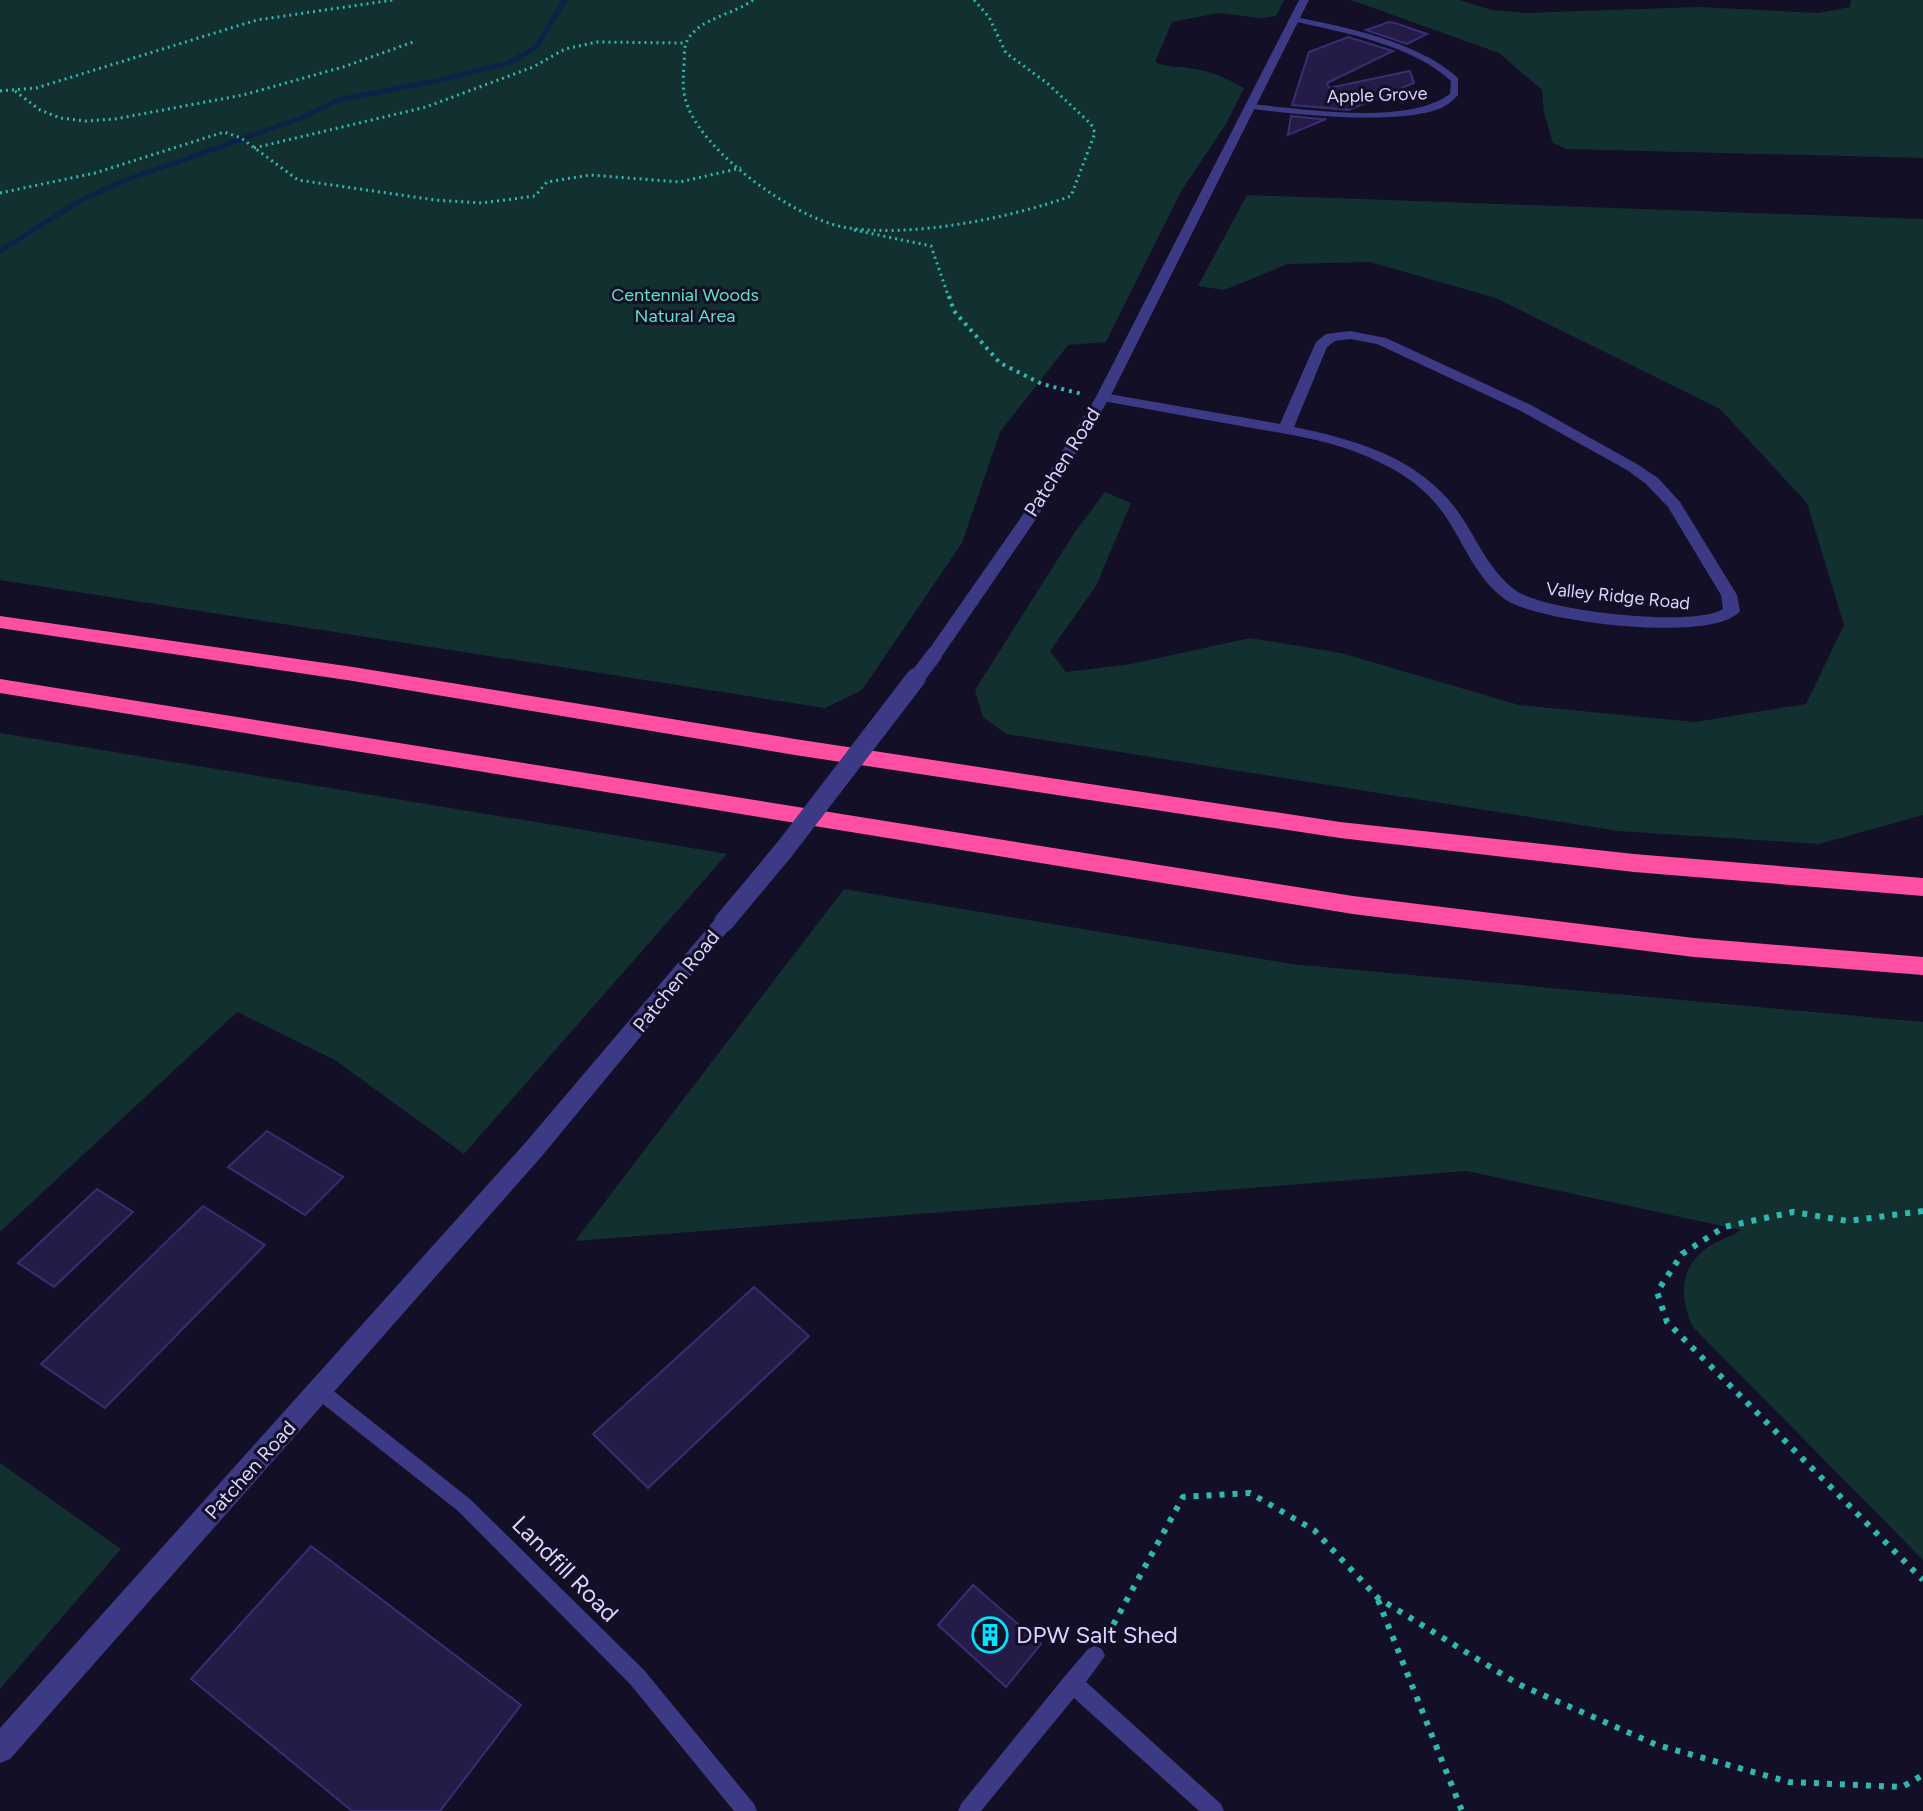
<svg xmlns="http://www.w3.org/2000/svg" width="1923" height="1811" font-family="Figtree,sans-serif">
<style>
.green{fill:#12302f}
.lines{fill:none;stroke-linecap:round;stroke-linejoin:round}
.stream{stroke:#0c2248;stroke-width:5}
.building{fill:#241b47;stroke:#3b2d73;stroke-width:2}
.path-far2{stroke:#2fb8b0;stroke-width:3;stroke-dasharray:2 4;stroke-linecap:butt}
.path-far1{stroke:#2fb8b0;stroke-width:4;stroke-dasharray:3 5;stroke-linecap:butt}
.path{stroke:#2fb8b0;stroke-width:6;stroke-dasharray:5 8;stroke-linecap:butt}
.service{fill:#3d3a85;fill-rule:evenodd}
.minor{fill:#3d3a85;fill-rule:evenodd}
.tertiary{fill:#3d3a85;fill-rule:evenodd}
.motorway{fill:#ff4fa3;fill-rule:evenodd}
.tertiary-bridge-far1{stroke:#3d3a85;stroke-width:16}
.tertiary-bridge{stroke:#3d3a85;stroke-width:20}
.labels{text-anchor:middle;stroke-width:6;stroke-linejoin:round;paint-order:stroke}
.far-street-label{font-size:18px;fill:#d9d4ff;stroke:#130f26}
.far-park-label{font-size:18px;fill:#5fe0c0;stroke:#130f26}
.street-label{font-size:20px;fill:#d9d4ff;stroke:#130f26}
.near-street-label{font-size:24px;fill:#d9d4ff;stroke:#130f26}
.near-poi-label{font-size:24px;fill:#d9d4ff;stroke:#130f26;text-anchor:start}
</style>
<rect width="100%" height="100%" fill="#130f26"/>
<!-- green -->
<g class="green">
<path d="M0 0H1284L1276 16 1261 18 1218 13 1172 22 1155 62C1168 68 1180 66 1194 69 1213 72 1227 78 1244 88L1226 124 1182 190 1106 342 1068 345 1000 432 962 543 862 690 825 708 0 580Z"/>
<polygon points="1351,0 1459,0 1493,10 1525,13 1698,7 1818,13 1850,7 1851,0 1923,0 1923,158 1566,149 1553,143 1544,113 1542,90 1499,53"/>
<polygon points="1247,195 1923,219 1923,815 1819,844 1618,831 1006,734 983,717 975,690 1075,532 1105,492 1131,503 1096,586 1050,651 1066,672 1131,664 1250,638 1341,653 1519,705 1695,722 1806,704 1844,625 1807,503 1720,409 1496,298 1370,262 1288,264 1224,290 1198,286"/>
<polygon points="0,733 727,854 464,1154 335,1060 237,1012 0,1232"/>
<path d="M844 889 1291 964 1923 1022V1560L1692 1326C1680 1296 1678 1269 1708 1247 1717 1240 1732 1237 1741 1230L1467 1171 575 1241Z"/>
<polygon points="0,1463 121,1549 0,1689"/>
</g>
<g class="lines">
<!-- stream -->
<polyline class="stream" points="0,251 81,200 121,182 301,118 338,100 445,79 511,62 536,47 565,0"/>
</g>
<!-- building -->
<g class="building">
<polygon points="1389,22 1395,23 1427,34 1407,44 1366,30"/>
<polygon points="1348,37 1393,51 1327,83 1329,88 1410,71 1414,83 1349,110 1292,105 1309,52"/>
<polygon points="1291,116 1319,119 1326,119 1288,135"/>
<polygon points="267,1131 343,1177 305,1215 228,1167"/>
<polygon points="97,1189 133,1212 54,1287 18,1263"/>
<polygon points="203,1206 265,1245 105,1408 41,1364"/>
<polygon points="754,1287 809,1336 648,1488 593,1434"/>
<polygon points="311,1546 521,1705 440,1811 352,1811 191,1679"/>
<polygon points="973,1585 1041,1644 1006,1687 938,1625"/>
</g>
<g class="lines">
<!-- path-far2 -->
<g class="path-far2">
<path d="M753 0C733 15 699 18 687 41 683 49 685 57 684 65 683 81 682 92 688 107 707 155 793 217 843 227 907 239 1011 218 1071 196L1095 133 1091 124 1047 83 1006 53 989 17 974 0"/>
<polyline points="0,91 36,88 257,20 393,0"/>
<polyline points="15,91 40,110 60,118 86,121 115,119 243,95 343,67 416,41"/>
<polyline points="254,148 426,107 533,67 565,49 597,42 685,43"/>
<polyline points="0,193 95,173 224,132 241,138 298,180 435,200 482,203 535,196 547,182 590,175 680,182 741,168"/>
<polyline points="854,230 931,246 949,298"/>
</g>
<!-- path-far1 -->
<polyline class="path-far1" points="949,296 954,311 1000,363 1042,384 1082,394"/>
<!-- path -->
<g class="path">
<polyline points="1923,1211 1848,1221 1793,1212 1724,1227 1682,1254 1657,1292 1667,1322 1923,1580"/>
<polyline points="1378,1600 1462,1811"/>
<polyline points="1107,1636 1183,1497 1250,1493 1314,1530 1378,1598 1518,1684 1657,1745 1789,1782 1902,1787 1923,1775"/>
</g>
<!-- service -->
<g class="service">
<path d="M1295 17C1346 27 1419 42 1458 78V95C1454 99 1449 104 1443 107 1405 126 1292 115 1248 108V104H1251C1303 109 1407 126 1450 94L1451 81C1413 45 1342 32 1292 21V17Z"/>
<polygon points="320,1383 326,1385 470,1499 644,1670 754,1804 757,1811 734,1811 630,1684 458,1511 314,1397 311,1391 314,1385"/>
<polygon points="1095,1646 1102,1649 1105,1656 1086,1682 1221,1804 1224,1811 1199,1811 1074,1698 981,1811 958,1811 961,1804 1065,1676 1088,1649"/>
</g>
<!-- minor -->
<path class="minor" d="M1350 331 1386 338 1531 405 1637 464 1658 478 1680 502 1737 595 1740 611C1713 644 1540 622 1506 600 1477 580 1464 544 1446 517 1430 493 1407 475 1381 463 1336 440 1284 434 1235 425 1191 417 1147 409 1103 401L1096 397 1103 393 1280 424 1316 342 1326 334ZM1350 339 1377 344 1521 411 1627 470 1646 484 1668 507 1721 595 1723 609C1693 628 1543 611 1515 590 1490 571 1478 542 1461 516 1423 459 1358 440 1294 427L1327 347 1335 341Z"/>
<!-- tertiary -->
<g class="tertiary">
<polygon points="1299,0 1309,0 1110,397 1036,519 940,659 928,659 925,655 1020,519 1096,397"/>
<polygon points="724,914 731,917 734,922 731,927 542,1156 10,1759 0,1763 0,1728 526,1142 717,917"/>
</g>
<!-- motorway -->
<g class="motorway">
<polygon points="0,616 353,667 795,739 1340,822 1634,854 1923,878 1923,896 1634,872 1340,838 795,755 353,681 0,628"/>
<polygon points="0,679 1353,896 1694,938 1923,957 1923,975 1694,957 1353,914 0,693"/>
</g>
<!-- tertiary-bridge-far1 -->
<polyline class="tertiary-bridge-far1" points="915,680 934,655"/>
<!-- tertiary-bridge -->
<polyline class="tertiary-bridge" points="724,922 784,850 916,678"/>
</g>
<!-- icons -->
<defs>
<symbol id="building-ring" viewBox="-11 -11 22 22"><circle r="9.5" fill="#130f26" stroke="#00e5ff" stroke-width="1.5"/><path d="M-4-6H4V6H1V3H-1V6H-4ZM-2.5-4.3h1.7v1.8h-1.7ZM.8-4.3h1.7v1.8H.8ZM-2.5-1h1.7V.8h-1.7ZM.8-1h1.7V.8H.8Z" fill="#00e5ff"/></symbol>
</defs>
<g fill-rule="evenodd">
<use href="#building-ring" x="970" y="1615" width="40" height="40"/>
</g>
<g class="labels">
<!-- far-street labels -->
<g class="far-street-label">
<text transform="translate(1377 95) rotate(-2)" y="6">Apple Grove</text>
<text transform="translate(1618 596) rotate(6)" y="6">Valley Ridge Road</text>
</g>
<!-- far-park labels -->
<g class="far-park-label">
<text x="685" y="301">Centennial Woods<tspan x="685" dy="21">Natural Area</tspan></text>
</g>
<!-- street labels -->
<g class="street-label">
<text transform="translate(1062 462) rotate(-58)" y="7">Patchen Road</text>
<text transform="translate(676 981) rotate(-51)" y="7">Patchen Road</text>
<text transform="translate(250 1470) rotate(-48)" y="7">Patchen Road</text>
</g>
<!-- near-street labels -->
<g class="near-street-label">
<text transform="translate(565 1569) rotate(45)" y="8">Landfill Road</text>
</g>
<!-- near-poi labels -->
<g class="near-poi-label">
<text x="1016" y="1643">DPW Salt Shed</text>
</g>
</g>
</svg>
